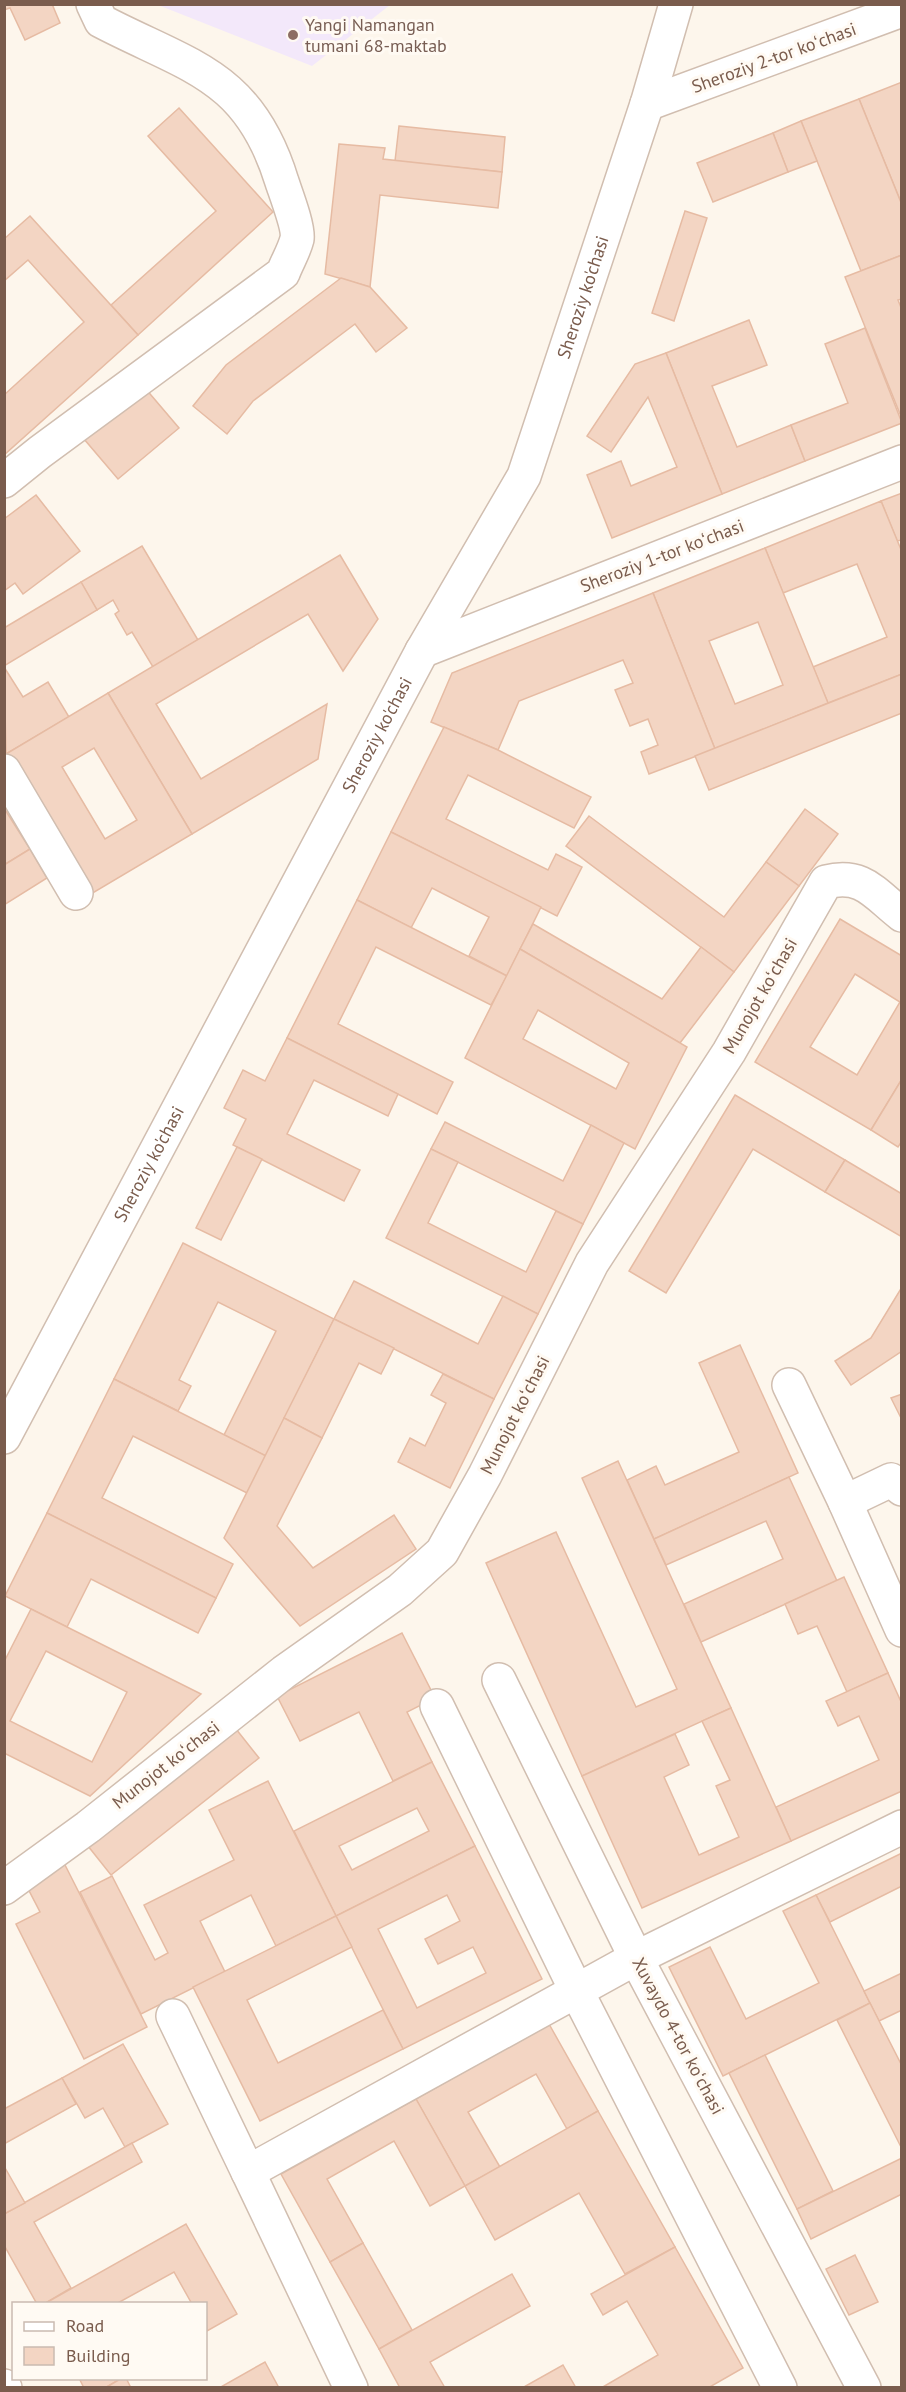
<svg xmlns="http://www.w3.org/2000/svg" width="906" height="2392" font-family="'PT Sans',sans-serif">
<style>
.education{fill:#f3e8fa}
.building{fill:#f3d5c3;stroke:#e6bba3;stroke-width:1.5;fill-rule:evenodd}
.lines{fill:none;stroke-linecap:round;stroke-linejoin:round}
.minor-casing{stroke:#d1beb0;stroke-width:36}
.minor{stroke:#fff;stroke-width:33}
.education-dot{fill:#8d6e63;stroke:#fffaf3;stroke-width:2}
.labels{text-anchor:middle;stroke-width:6;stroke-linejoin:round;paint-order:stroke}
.education-label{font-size:18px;fill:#785e54;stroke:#fffaf3;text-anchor:start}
.street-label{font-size:18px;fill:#7a5c4d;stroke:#fffaf3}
</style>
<rect width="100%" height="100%" fill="#fdf6ec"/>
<!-- education -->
<polygon class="education" points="158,5 390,5 312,66"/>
<!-- building -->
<g class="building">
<polygon points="4,4 52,4 60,23 25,40 10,8 4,10"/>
<polygon points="902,82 902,205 859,99"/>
<polygon points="859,99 902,205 902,255 861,271 801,121"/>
<polygon points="179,108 273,212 138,335 111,305 216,211 148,136"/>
<polygon points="801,121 817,161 788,172 773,133"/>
<polygon points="399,126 505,137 502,172 395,161"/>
<polygon points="773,133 788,172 713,202 697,163"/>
<polygon points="339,144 385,148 383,159 502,172 498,208 380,195 370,287 325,274"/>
<polygon points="685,211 707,218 674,321 652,313"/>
<polygon points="30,216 138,335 4,455 4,395 84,322 28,260 4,281 4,239"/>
<polygon points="902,255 902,299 898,300 902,310 902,419 845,277"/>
<polygon points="341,278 370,287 407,328 376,352 355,324 253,401 227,434 193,406 226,365"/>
<polygon points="749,320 767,365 712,386 737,447 791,425 805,461 722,494 666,353"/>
<polygon points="865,328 902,423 805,461 791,425 848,403 825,344"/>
<polygon points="666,353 722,494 612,538 587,475 621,461 631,486 677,467 648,397 611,452 587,436 635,364"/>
<polygon points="145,388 179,428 118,479 84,439"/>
<polygon points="902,493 902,540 897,541 881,501"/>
<polygon points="36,495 80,551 23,594 15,583 4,591 4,519"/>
<polygon points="881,501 902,552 902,674 828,703 813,667 887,637 857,564 783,593 765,548"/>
<polygon points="142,546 198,640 153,667 132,632 127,635 115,614 119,611 113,600 97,610 81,582"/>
<path d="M765 548 828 703 715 749 653 593ZM758 622 783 685 735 704 709 641Z"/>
<polygon points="340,555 378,619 343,671 308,614 156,704 201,779 327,704 318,759 192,834 108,693"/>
<polygon points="81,582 97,610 4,666 4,628"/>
<polygon points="653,593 715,749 649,774 641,752 658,745 648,719 630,726 615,690 633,683 623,660 519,701 498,750 431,722 452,673"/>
<polygon points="4,667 23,697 48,682 69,717 6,754"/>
<polygon points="902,674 902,713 709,790 695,756"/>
<path d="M108 693 192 834 91 894 6 754ZM94 748 137 820 105 839 62 767Z"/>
<polygon points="444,727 498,750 591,797 574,828 468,775 446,819 548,870 556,854 582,867 557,916 391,832"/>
<polygon points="4,808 30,849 4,865"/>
<polygon points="805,809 838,834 799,886 766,862"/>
<polygon points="589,816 724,917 766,862 799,886 734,972 566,846"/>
<polygon points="391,832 541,907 507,976 469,956 489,917 432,888 411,928 357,900"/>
<polygon points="30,849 47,878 4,905 4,865"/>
<polygon points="357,900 507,976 491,1005 376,947 338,1024 453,1082 437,1114 287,1038"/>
<path d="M840 919 902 956V1079L871 1130 755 1062ZM855 974 900 1002 857 1075 810 1047Z"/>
<polygon points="533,924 662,999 701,947 734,972 680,1043 520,949"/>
<path d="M520 949 687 1047 635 1149 465 1058ZM538 1010 629 1063 616 1089 523 1039Z"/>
<polygon points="287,1038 398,1094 388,1116 314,1080 287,1134 360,1170 344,1201 233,1145 246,1119 224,1108 243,1070 265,1081"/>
<polygon points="902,1079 902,1141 898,1147 871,1130"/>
<polygon points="735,1095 845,1160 825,1192 753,1149 666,1293 629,1271"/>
<polygon points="445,1122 563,1181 591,1125 624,1143 583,1224 431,1149"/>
<polygon points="237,1147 262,1159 221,1240 196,1228"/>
<polygon points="431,1149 458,1162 428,1223 526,1272 556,1211 583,1224 538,1314 386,1238"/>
<polygon points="845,1160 902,1194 902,1237 825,1192"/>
<polygon points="183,1243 334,1319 266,1456 224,1435 276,1331 218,1302 179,1380 191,1386 178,1411 114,1379"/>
<polygon points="354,1281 478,1344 503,1296 538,1314 494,1399 334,1319"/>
<polygon points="902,1287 902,1351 851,1385 835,1361 871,1338"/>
<polygon points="334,1319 394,1348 381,1374 359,1363 322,1438 284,1418"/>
<polygon points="740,1345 798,1473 654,1539 627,1480 656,1466 665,1485 739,1452 699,1363"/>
<polygon points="443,1374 494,1399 450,1488 398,1462 410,1438 425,1446 446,1403 431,1395"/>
<polygon points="114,1379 266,1456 247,1493 133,1436 102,1498 233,1564 216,1598 47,1513"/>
<polygon points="902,1394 902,1420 891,1398"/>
<polygon points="284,1418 322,1438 277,1526 313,1568 394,1515 416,1549 300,1626 224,1538"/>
<polygon points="618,1461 731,1708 582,1776 486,1563 556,1532 636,1707 677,1689 582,1478"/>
<polygon points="789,1477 837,1581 701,1642 684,1604 783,1559 766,1521 666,1565 654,1539"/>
<polygon points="47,1513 216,1598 198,1633 91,1579 67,1627 5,1596"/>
<polygon points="844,1577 888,1673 847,1692 817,1626 798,1634 785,1604"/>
<path d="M31 1609 201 1694 90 1796 4 1753V1662ZM46 1651 127 1692 92 1762 10 1721Z"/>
<polygon points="402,1633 435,1698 407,1712 432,1762 393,1781 359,1712 300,1741 277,1696"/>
<polygon points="888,1673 902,1704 902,1791 791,1841 776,1807 879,1760 859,1716 838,1726 826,1701"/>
<polygon points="731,1708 791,1841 642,1908 582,1776 675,1734 689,1765 664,1777 699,1855 739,1837 716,1786 730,1780 702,1721"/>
<polygon points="236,1729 259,1758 111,1875 88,1846"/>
<path d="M432 1762 475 1846 336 1916 294 1831ZM417 1808 429 1831 352 1870 339 1846Z"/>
<polygon points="268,1781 336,1916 276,1946 251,1895 200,1921 225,1972 141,2014 80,1892 112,1876 155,1960 168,1953 144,1905 234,1860 209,1810"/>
<path d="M475 1846 542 1979 403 2049 336 1916ZM447 1895 460 1921 425 1939 438 1964 473 1947 486 1973 417 2008 378 1929Z"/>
<polygon points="902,1853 902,1886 830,1922 816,1895"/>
<polygon points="63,1861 147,2027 84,2059 16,1924 40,1912 24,1881"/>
<polygon points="816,1895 870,2003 723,2076 669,1967 710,1947 746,2019 819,1983 783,1911"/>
<polygon points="336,1916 352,1947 247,2000 278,2063 383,2010 403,2049 260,2121 193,1987"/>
<polygon points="902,1973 902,2010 879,2021 864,1991"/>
<polygon points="870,2003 902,2066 902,2149 837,2020"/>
<polygon points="549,2024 598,2111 567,2129 536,2074 468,2112 500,2167 465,2186 416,2099"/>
<polygon points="123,2044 168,2124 125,2147 103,2108 85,2118 62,2078"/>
<polygon points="765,2055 833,2191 797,2209 729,2073"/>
<polygon points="62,2078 76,2104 4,2144 4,2109"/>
<polygon points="416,2099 465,2186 430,2206 394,2141 327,2179 363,2243 330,2262 281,2174"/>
<polygon points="598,2111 675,2247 625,2274 579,2193 495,2240 465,2186"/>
<polygon points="132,2143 142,2162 34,2222 71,2288 44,2304 37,2304 4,2245 4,2214"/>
<polygon points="902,2158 902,2194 811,2239 797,2209"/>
<polygon points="4,2166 25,2203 4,2214"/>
<polygon points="186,2224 237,2314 207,2331 206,2304 192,2304 174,2272 116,2304 44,2304"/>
<polygon points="363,2243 412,2330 379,2349 330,2262"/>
<polygon points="675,2247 743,2368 708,2388 601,2388 658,2355 627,2301 603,2315 591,2294"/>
<polygon points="855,2255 878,2302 849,2315 826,2269"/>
<polygon points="512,2274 530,2306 430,2362 445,2388 400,2388 379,2349"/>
<polygon points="265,2362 279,2388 219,2388"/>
<polygon points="563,2365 576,2388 522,2388"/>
<polygon points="79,2378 122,2378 105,2388 84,2388"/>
<polygon points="122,2378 126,2378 131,2388 105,2388"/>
</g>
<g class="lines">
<defs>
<g id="minor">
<polyline points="647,104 902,10"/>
<path d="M4 481 40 452 283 273C287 262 294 251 297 239 299 228 286 194 282 182 249 74 189 67 101 21L93 4"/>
<polyline points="422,651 902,462"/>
<polyline points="4,771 76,893"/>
<polyline points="789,1385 845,1502 902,1630"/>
<path id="s1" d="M4 1437 422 651 524 476 647 104 676 4"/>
<polyline points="845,1502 891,1480 902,1489"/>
<polyline points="499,1680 636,1958 864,2388"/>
<polyline points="437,1706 576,1990 780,2388"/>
<path d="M4 1888 88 1827 284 1672 400 1590 442 1552 485 1475 592 1263 729 1052 826 882C863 873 874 893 902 915"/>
<polyline points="173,2016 248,2172"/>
<polyline points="4,2386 5,2388"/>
<polyline points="351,2388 248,2172 636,1958 902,1827"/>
</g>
</defs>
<!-- minor casing -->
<use href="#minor" class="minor-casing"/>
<!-- minor -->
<use href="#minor" class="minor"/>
</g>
<!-- markers -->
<circle class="education-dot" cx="293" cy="35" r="6"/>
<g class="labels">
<!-- education labels -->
<g class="education-label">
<text x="305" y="31">Yangi Namangan<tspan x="305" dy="21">tumani 68-maktab</tspan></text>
</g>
<!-- street labels -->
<g class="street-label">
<text transform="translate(774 58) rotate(-20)" y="6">Sheroziy 2-tor koʻchasi</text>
<text dy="6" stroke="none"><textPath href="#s1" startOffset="1281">Sheroziy ko'chasi</textPath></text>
<text transform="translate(662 556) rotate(-21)" y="6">Sheroziy 1-tor koʻchasi</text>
<text dy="6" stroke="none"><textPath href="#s1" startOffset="795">Sheroziy ko'chasi</textPath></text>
<text transform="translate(760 996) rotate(-60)" y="6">Munojot koʻchasi</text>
<text dy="6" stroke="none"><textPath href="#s1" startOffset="309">Sheroziy ko'chasi</textPath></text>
<text transform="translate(515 1415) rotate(-63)" y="6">Munojot koʻchasi</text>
<text transform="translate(166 1765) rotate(-38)" y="6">Munojot koʻchasi</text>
<text transform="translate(678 2036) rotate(62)" y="6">Xuvaydo 4-tor koʻchasi</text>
</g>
</g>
<!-- border -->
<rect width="906" height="2392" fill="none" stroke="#7a5c4d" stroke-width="12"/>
<!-- legend -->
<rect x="12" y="2302" width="195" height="78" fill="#fffaf3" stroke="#cabbb1" stroke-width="1.5"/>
<rect x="24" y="2322" width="30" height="9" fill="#ffffff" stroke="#cabbb1" stroke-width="1.5"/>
<text x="66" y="2332" font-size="18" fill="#7a5c4d">Road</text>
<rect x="24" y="2347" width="30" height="18" fill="#f3d5c3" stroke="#cabbb1" stroke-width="1.5"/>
<text x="66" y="2362" font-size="18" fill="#7a5c4d">Building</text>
</svg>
